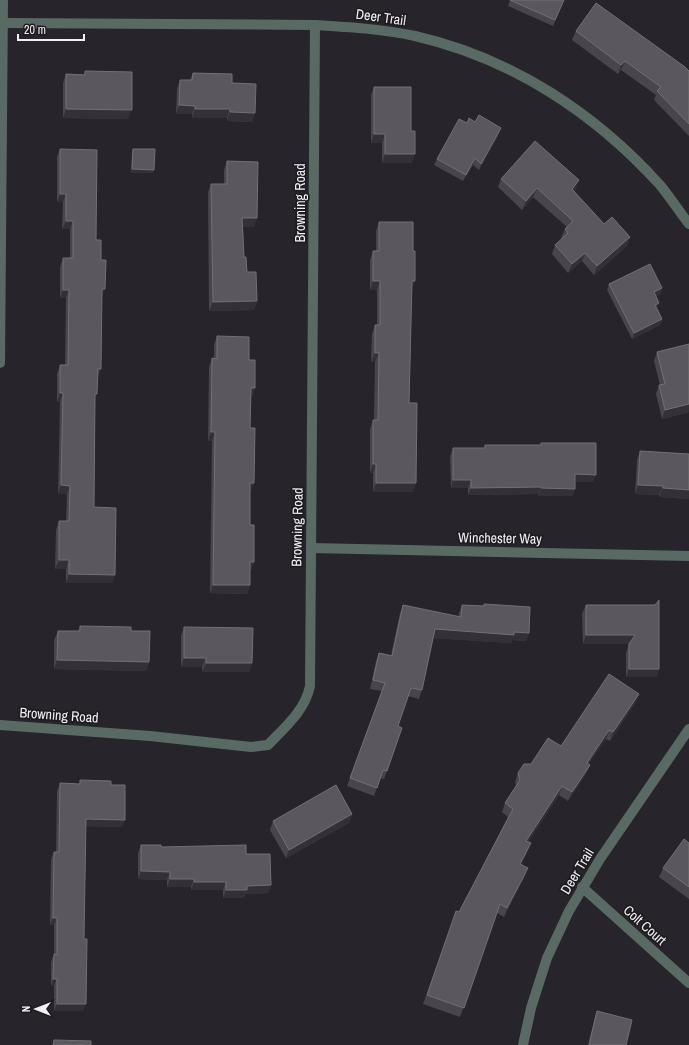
<svg xmlns="http://www.w3.org/2000/svg" width="689" height="1045" font-family="'Archivo Narrow',sans-serif">
<style>
.lines{fill:none;stroke-linecap:round;stroke-linejoin:round}
.street{stroke:#596a65;stroke-width:10}
.wall{fill:#48464c}
.shaded-wall{fill:#333137}
.building{fill:#5a585e;stroke:#727075}
.labels{text-anchor:middle;stroke-width:3.5;stroke-linejoin:round;paint-order:stroke}
.street-label{font-size:14px;fill:#f1eff3;stroke:#1e1c21}
</style>
<rect width="100%" height="100%" fill="#27252b"/>
<g class="lines">
<!-- street -->
<g class="street">
<path d="M4 23 315 25C349 27 382 29 415 36 511 58 594 112 660 185 670 197 679 211 689 224"/>
<polyline points="0,363 3,0"/>
<polyline points="311,548 689,556"/>
<path d="M0 725 150 736 251 747 268 745C284 728 305 711 310 686L315 25"/>
<polyline points="582,887 689,983"/>
<polyline points="523,1045 531,1008 547,958 569,911 600,859 689,729"/>
</g>
</g>
<!-- wall -->
<g class="wall">
<polygon points="510,0 564,0 553,26 508,6"/>
<polygon points="576,31 689,71 689,136 654,100 656,95 621,70 618,74 572,40"/>
<polygon points="85,71 128,119 63,118 63,83 66,74 84,75"/>
<polygon points="193,73 232,83 255,113 252,122 227,121 227,118 192,118 192,114 176,114 177,89 180,80 190,80"/>
<polygon points="374,87 411,131 412,163 382,163 382,143 371,143 371,95"/>
<polygon points="475,122 499,134 479,170 473,165 463,181 434,165 437,159 467,123"/>
<polygon points="60,149 96,240 101,260 102,297 98,378 97,378 95,399 94,507 112,583 66,583 66,569 55,569 56,530 59,521 66,521 67,494 58,494 60,402 57,402 57,374 60,365 65,365 66,298 60,298 60,267 63,258 70,258 70,229 62,229 63,202 57,202 57,157"/>
<polygon points="133,149 153,173 131,173 132,152"/>
<polygon points="227,161 254,227 243,227 244,257 247,272 257,301 254,310 209,311 208,192 211,184 224,184 224,170"/>
<polygon points="501,179 576,189 574,191 604,224 630,237 627,246 594,275 582,261 568,273 552,254 555,245 562,239 561,238 565,229 567,227 533,197 522,210 498,187"/>
<polygon points="379,222 413,251 415,281 412,289 409,403 413,492 373,492 373,473 370,473 370,429 373,420 374,420 375,362 371,362 372,334 375,325 377,325 377,290 370,290 370,260 373,251 376,251 376,231"/>
<polygon points="609,284 662,288 660,294 656,296 657,308 662,319 660,325 632,339 607,290"/>
<polygon points="217,336 249,360 255,388 252,397 251,397 250,428 254,483 250,491 250,525 254,562 251,570 250,570 250,585 247,594 210,593 212,441 208,441 209,367 212,358 214,358 214,345"/>
<polygon points="689,344 689,412 662,419 656,394 659,385 660,385 654,361 657,352"/>
<polygon points="541,443 593,482 575,482 575,489 572,496 538,496 538,494 468,495 468,488 451,488 450,456 453,448 484,448 485,445 540,445"/>
<polygon points="640,451 689,454 689,499 659,497 659,495 635,494 637,460"/>
<polygon points="484,604 529,633 526,641 512,640 511,643 433,638 422,690 419,699 408,696 398,726 402,728 384,779 380,778 374,796 347,786 382,691 370,689 376,661 379,653 391,655 400,613 403,605 458,617 459,613 462,605 484,606"/>
<polygon points="586,605 659,669 656,677 626,677 626,653 629,644 583,644 582,614"/>
<polygon points="80,626 131,631 149,662 146,671 54,669 54,640 58,631 78,631"/>
<polygon points="184,627 252,663 249,672 202,672 202,667 181,667 181,636"/>
<polygon points="635,703 610,741 606,739 588,764 590,765 586,774 568,801 559,795 528,842 527,852 521,864 525,876 504,917 497,913 460,1017 423,1004 456,911 459,912 508,817 502,812 505,803 516,786 515,782 518,773 531,764 561,746"/>
<polygon points="80,780 111,785 122,827 85,826 83,1011 54,1011 54,986 51,986 51,962 54,954 54,925 50,925 51,859 54,852 56,852 57,791 60,783 79,784"/>
<polygon points="352,814 349,823 286,858 270,830 273,821"/>
<polygon points="689,843 689,899 659,877 663,868"/>
<polygon points="141,845 246,854 271,885 268,893 245,894 244,898 223,898 223,890 191,890 191,887 167,887 167,880 138,879 138,853"/>
<polygon points="597,1011 626,1045 588,1045 595,1017"/>
</g>
<!-- shaded-wall -->
<g class="shaded-wall">
<polygon points="625,61 621,70 618,74 621,65"/>
<polygon points="179,105 195,106 192,114 176,114"/>
<polygon points="66,109 132,110 128,119 63,118"/>
<polygon points="195,109 230,109 227,118 192,118"/>
<polygon points="230,112 255,113 252,122 227,121"/>
<polygon points="501,128 499,134 479,170 481,164"/>
<polygon points="374,134 385,134 382,143 371,143"/>
<polygon points="385,154 415,154 412,163 382,163"/>
<polygon points="475,158 473,165 463,181 466,175"/>
<polygon points="132,169 154,170 153,173 131,173"/>
<polygon points="579,180 576,189 568,198 572,189"/>
<polygon points="537,188 533,197 522,210 526,201"/>
<polygon points="60,194 66,194 63,202 57,202"/>
<polygon points="242,218 257,218 254,227 239,227"/>
<polygon points="66,221 73,221 70,229 62,229"/>
<polygon points="630,237 627,246 594,275 597,266"/>
<polygon points="585,253 582,261 568,273 572,264"/>
<polygon points="373,281 380,281 377,290 370,290"/>
<polygon points="412,281 415,281 412,290"/>
<polygon points="662,288 660,294 652,298 654,292"/>
<polygon points="102,289 105,289 102,298"/>
<polygon points="63,290 69,290 66,298 60,298"/>
<polygon points="257,301 254,310 209,311 213,302"/>
<polygon points="659,303 657,309 655,305"/>
<polygon points="662,319 660,325 632,339 634,333"/>
<polygon points="375,353 379,353 375,362 371,362"/>
<polygon points="98,369 101,369 98,378 95,378"/>
<polygon points="251,388 255,388 252,397 248,397"/>
<polygon points="60,393 63,393 60,402 57,402"/>
<polygon points="689,404 689,412 662,419 665,410"/>
<polygon points="211,432 215,432 212,441 208,441"/>
<polygon points="373,464 376,464 373,473 370,473"/>
<polygon points="575,474 596,475 593,482 572,482"/>
<polygon points="453,480 471,480 468,488 451,488"/>
<polygon points="250,483 254,483 251,491 247,491"/>
<polygon points="376,483 416,483 413,492 373,492"/>
<polygon points="61,485 70,486 67,494 58,494"/>
<polygon points="638,485 663,486 659,495 635,494"/>
<polygon points="541,487 538,494 468,495 471,488"/>
<polygon points="541,488 575,489 572,496 538,496"/>
<polygon points="663,488 689,490 689,499 659,497"/>
<polygon points="59,560 69,560 66,569 55,569"/>
<polygon points="250,562 254,562 251,570 247,570"/>
<polygon points="69,574 115,575 112,583 66,583"/>
<polygon points="213,585 250,585 247,594 210,593"/>
<polygon points="435,629 529,633 526,641 512,640 511,643 432,638"/>
<polygon points="586,635 635,635 632,644 583,644"/>
<polygon points="184,658 206,658 202,667 181,667"/>
<polygon points="57,660 149,662 146,671 54,669"/>
<polygon points="206,663 252,663 249,672 202,672"/>
<polygon points="629,669 659,669 656,677 626,677"/>
<polygon points="639,694 635,703 610,741 613,732"/>
<polygon points="609,730 606,739 583,772 587,763"/>
<polygon points="590,765 586,774 568,801 572,792"/>
<polygon points="562,786 559,795 523,850 526,841"/>
<polygon points="352,814 349,823 286,858 289,850"/>
<polygon points="86,819 125,820 122,827 83,826"/>
<polygon points="531,843 527,852 517,872 520,864"/>
<polygon points="528,868 525,876 504,917 507,908"/>
<polygon points="141,871 170,872 167,880 138,879"/>
<polygon points="170,879 194,879 191,887 167,887"/>
<polygon points="194,882 226,882 223,890 191,890"/>
<polygon points="271,885 268,893 245,894 244,898 223,898 226,890 247,886"/>
<polygon points="53,918 57,918 54,925 50,925"/>
<polygon points="53,979 57,979 54,986 51,986"/>
<polygon points="57,1004 86,1004 83,1011 54,1011"/>
</g>
<!-- building -->
<g class="building">
<polygon points="510,0 564,0 555,20"/>
<polygon points="596,3 685,67 689,71 689,124 657,91 661,87 625,61 621,65 576,31"/>
<polygon points="85,71 132,72 132,110 66,109 66,74 85,75"/>
<polygon points="193,73 232,74 232,83 256,84 255,113 230,112 230,109 195,109 195,106 179,105 180,80 192,80"/>
<polygon points="374,87 411,87 411,131 415,131 415,154 385,154 385,134 374,134"/>
<polygon points="479,115 501,128 481,164 475,158 466,175 437,159 459,119 467,123 469,118 475,122"/>
<polygon points="535,141 579,180 572,189 604,224 612,217 630,237 597,266 585,253 572,264 555,245 568,233 565,229 573,221 537,188 526,201 501,179"/>
<polygon points="60,149 97,150 96,240 101,240 101,260 106,260 105,289 102,289 101,369 98,369 97,394 95,394 94,507 116,508 115,575 69,574 69,560 59,560 59,521 69,521 70,486 61,485 63,393 60,393 60,365 68,365 69,290 63,290 63,258 73,258 73,221 66,221 66,194 60,194"/>
<polygon points="133,149 155,149 154,170 132,169"/>
<polygon points="227,161 258,162 257,218 242,218 244,257 246,257 247,272 256,272 257,301 213,302 211,184 227,184"/>
<polygon points="379,222 413,222 413,251 415,251 415,281 412,281 409,403 417,403 416,483 376,483 376,464 373,464 373,420 378,420 379,353 375,353 375,325 380,325 380,281 373,281 373,251 379,251"/>
<polygon points="650,264 662,288 654,292 659,303 655,305 662,319 634,333 609,284"/>
<polygon points="217,336 249,337 249,360 255,360 255,388 251,388 250,428 255,428 254,483 250,483 250,525 254,525 254,562 250,562 250,585 213,585 215,432 211,432 212,358 217,359"/>
<polygon points="689,344 689,404 665,410 659,385 665,384 657,352"/>
<polygon points="541,443 596,443 596,475 575,474 575,489 541,488 541,487 471,488 471,480 453,480 453,448 485,448 485,445 541,445"/>
<polygon points="640,451 689,454 689,490 663,488 663,486 638,485"/>
<polygon points="659,600 659,669 629,669 629,644 635,635 586,635 586,605 655,605"/>
<polygon points="484,604 530,607 529,633 514,632 514,635 435,629 422,690 411,688 398,726 402,728 387,771 383,770 377,788 350,778 385,683 373,680 379,653 392,656 403,605 461,617 462,605 484,606"/>
<polygon points="80,626 131,627 131,631 150,631 149,662 57,660 58,631 80,631"/>
<polygon points="184,627 253,628 252,663 206,663 206,658 184,658"/>
<polygon points="609,674 639,694 613,732 609,730 587,763 590,765 572,792 562,786 526,841 531,843 520,864 528,868 507,908 500,904 464,1008 427,995 456,911 459,912 513,809 505,803 520,780 518,773 524,764 531,764 548,738 561,746"/>
<polygon points="80,780 111,781 111,785 125,785 125,820 86,819 84,939 87,939 86,1004 57,1004 57,979 53,979 54,954 57,955 57,918 53,918 54,852 59,852 60,783 80,784"/>
<polygon points="336,785 352,814 289,850 273,821"/>
<polygon points="684,839 689,843 689,887 663,868"/>
<polygon points="141,845 161,845 161,847 246,845 246,854 270,854 271,885 247,886 247,890 226,890 226,882 194,882 194,879 170,879 170,872 141,871"/>
<polygon points="597,1011 632,1020 626,1045 589,1045"/>
<polygon points="54,1040 91,1041 91,1045 53,1045"/>
</g>
<g class="labels">
<!-- street labels -->
<g class="street-label">
<text transform="translate(381 17) rotate(8)" y="5">Deer Trail</text>
<text transform="translate(300 203) rotate(-90)" y="5">Browning Road</text>
<text transform="translate(297 527) rotate(-89)" y="5">Browning Road</text>
<text transform="translate(500 538) rotate(1)" y="5">Winchester Way</text>
<text transform="translate(59 715) rotate(4)" y="5">Browning Road</text>
<text transform="translate(577 871) rotate(-59)" y="5">Deer Trail</text>
<text transform="translate(645 925) rotate(42)" y="5">Colt Court</text>
</g>
</g>
<!-- north arrow -->
<g transform="translate(36 1009) rotate(270)" stroke="#1e1c21" stroke-width="3" paint-order="stroke">
<path d="M0-3L7 15L0 10L-7 15Z" fill="#f1eff3"/>
<text y="-6" font-size="11" font-weight="bold" text-anchor="middle" fill="#f1eff3">N</text>
</g>
<!-- scale -->
<path d="M18 34v6h66v-6" fill="none" stroke="#f1eff3" stroke-width="2"/>
<text x="24" y="34" font-size="12" fill="#f1eff3" stroke="#1e1c21" stroke-width="3" paint-order="stroke">20 m</text>
</svg>
